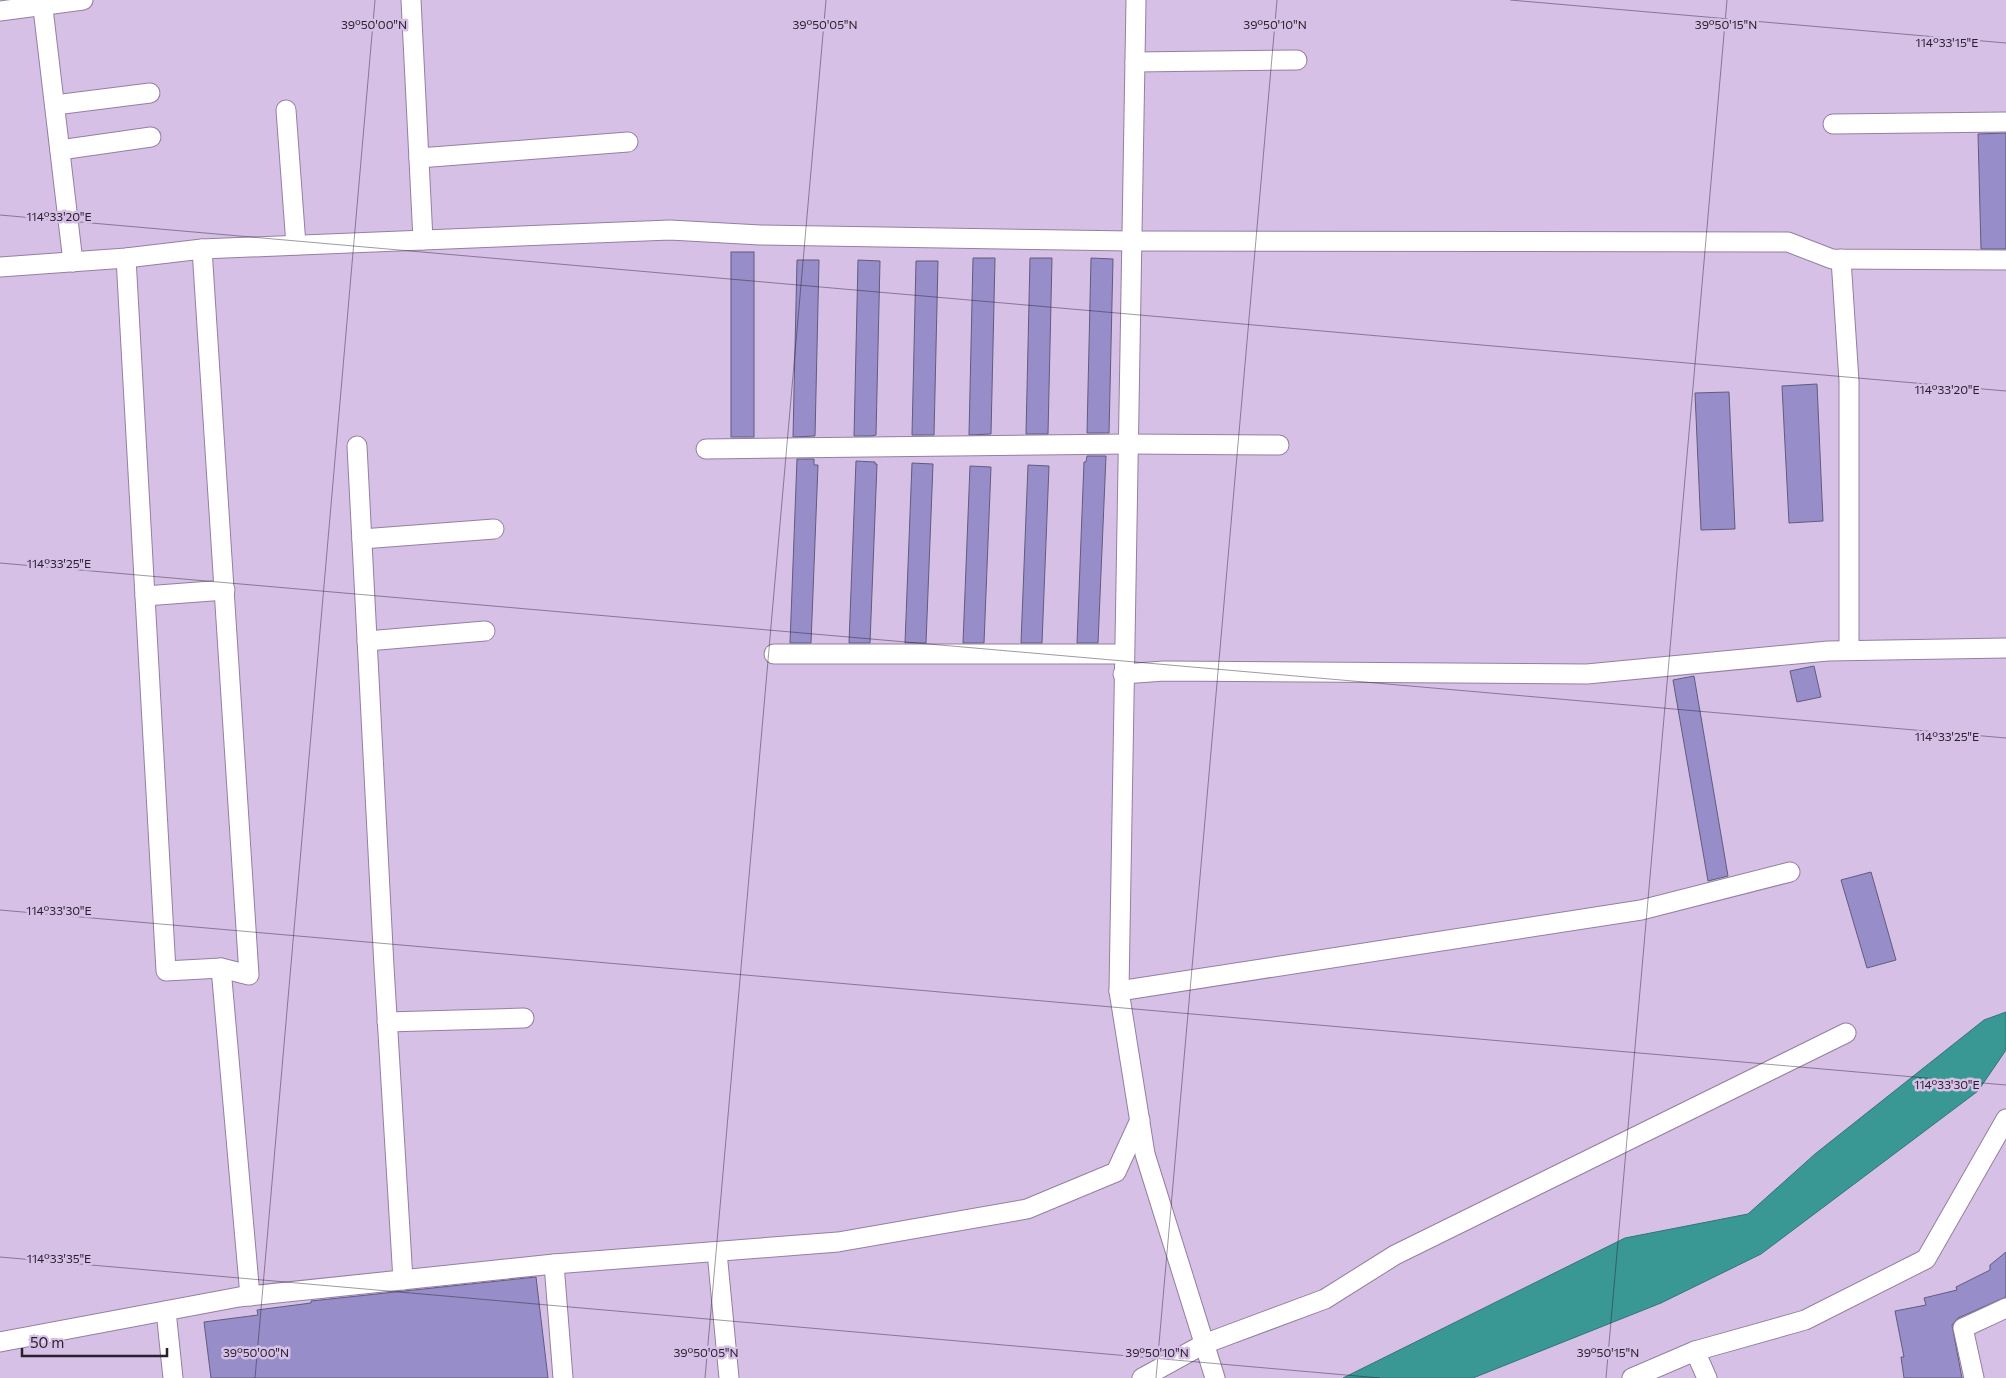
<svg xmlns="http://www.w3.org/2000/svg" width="2006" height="1378" font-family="Commissioner,sans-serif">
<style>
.water{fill:#399894;stroke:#347476}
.building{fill:#968dc9;stroke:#615b7f}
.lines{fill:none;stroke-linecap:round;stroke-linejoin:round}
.minor-casing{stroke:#947fa2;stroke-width:21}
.minor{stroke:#fff;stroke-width:19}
.ticks{fill:none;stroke:#29202f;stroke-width:1;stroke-opacity:0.45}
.ticks-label{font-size:12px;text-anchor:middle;fill:#29202f;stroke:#d6c0e6;stroke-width:5;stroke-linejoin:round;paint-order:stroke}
</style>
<rect width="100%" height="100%" fill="#d6c0e6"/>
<!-- water -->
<polygon class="water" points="2006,1012 2006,1050 1978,1091 1761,1254 1661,1303 1473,1378 1343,1378 1625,1238 1748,1214 1815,1154 1984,1020"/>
<!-- building -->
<g class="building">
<polygon points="2006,133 2006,249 1981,249 1978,134"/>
<rect x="731" y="252" width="23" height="185"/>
<polygon points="973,258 995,258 991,434 969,435"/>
<polygon points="1030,258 1052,258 1048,434 1026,434"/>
<polygon points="1091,258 1113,259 1109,433 1087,433"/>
<polygon points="797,260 819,260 815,436 793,437"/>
<polygon points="858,260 880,261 876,435 871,436 854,436"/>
<polygon points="916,261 938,261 934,435 912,435"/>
<polygon points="1817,384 1823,521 1789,523 1782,386"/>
<polygon points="1729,392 1735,529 1701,530 1695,393"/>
<polygon points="1087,456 1106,456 1098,643 1077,643 1084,462 1086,462"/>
<polygon points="797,459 814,459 814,465 818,465 811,643 790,643"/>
<polygon points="856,461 875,462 875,464 877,464 870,643 849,643"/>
<polygon points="912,463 933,464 926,643 905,643"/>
<polygon points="1028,465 1049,466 1042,643 1021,643"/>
<polygon points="970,466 991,467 984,643 963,643"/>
<polygon points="1814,666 1821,697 1797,702 1790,671"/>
<polygon points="1694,676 1728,876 1708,881 1673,680"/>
<polygon points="1871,872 1896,960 1867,968 1841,880"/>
<polygon points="2006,1252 2006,1297 1958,1318 1952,1325 1962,1378 1904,1378 1901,1357 1904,1357 1895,1311 1926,1305 1924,1298 1957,1290 1956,1287 1990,1270 1990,1265"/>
<polygon points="536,1277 548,1378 211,1378 204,1322 258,1315 257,1310 311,1303 311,1301"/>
</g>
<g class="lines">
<defs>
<g id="minor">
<polyline points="42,0 73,262"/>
<polyline points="411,0 423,240"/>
<polyline points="1136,0 1119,991 1145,1154 1215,1378"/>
<polyline points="0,11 83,0"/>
<polyline points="1135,62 1297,60"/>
<polyline points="55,105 150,93"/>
<polyline points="286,110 296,245"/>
<polyline points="1833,124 2006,122"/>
<polyline points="60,150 151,137"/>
<polyline points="419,158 628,142"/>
<polyline points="126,258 166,971 221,968 249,975 202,249"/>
<polyline points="1841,259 1849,381 1849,650"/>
<polyline points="0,267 126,258 202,249 670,230 760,235 1131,241 1788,242 1832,259 2006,260"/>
<polyline points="357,446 384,967 403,1280"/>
<polyline points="706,449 1127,444 1279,445"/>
<polyline points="362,539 494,529"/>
<polyline points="145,596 225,590"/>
<polyline points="367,641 485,631"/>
<polyline points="774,654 1124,654"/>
<polyline points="1123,674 1164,671 1587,674 1828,651 2006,648"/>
<polyline points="221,968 250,1296"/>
<polyline points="1119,991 1641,910 1790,872"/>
<polyline points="387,1022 524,1018"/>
<polyline points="717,1252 729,1378"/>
<polyline points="554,1264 563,1378"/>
<polyline points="166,1311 173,1378"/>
<polyline points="0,1342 239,1297 554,1264 838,1242 1027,1209 1116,1172 1140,1120"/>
<polyline points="1695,1351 1707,1378"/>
<polyline points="1142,1378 1204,1344 1325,1299 1395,1255 1846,1033"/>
<polyline points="1632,1378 1695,1351 1805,1320 1926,1259 2006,1119"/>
<polyline points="1974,1378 1963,1328 2006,1308"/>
</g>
</defs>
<!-- minor casing -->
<use href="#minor" class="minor-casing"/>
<!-- minor -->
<use href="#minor" class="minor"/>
</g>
<!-- ticks -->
<path class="ticks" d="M1510 0 2006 43M0 215 2006 391M0 563 2006 738M0 910 2006 1085M0 1257 1380 1378M255 1378 375 0M705 1378 826 0M1156 1378 1277 0M1606 1378 1727 0"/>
<g class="ticks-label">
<text x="374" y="29">39°50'00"N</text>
<text x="825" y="29">39°50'05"N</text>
<text x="1275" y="29">39°50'10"N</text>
<text x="1726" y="29">39°50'15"N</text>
<text x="1947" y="47">114°33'15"E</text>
<text x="59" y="221">114°33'20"E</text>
<text x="1947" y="394">114°33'20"E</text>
<text x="59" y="568">114°33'25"E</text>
<text x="1947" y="741">114°33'25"E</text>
<text x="59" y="915">114°33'30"E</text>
<text x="1947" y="1089">114°33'30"E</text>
<text x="59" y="1263">114°33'35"E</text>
<text x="256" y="1357">39°50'00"N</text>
<text x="706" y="1357">39°50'05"N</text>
<text x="1157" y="1357">39°50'10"N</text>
<text x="1608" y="1357">39°50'15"N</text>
</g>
<!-- scale -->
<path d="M22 1348v8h145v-8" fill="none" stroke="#29202f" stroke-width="2.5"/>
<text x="30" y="1348" font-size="15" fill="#29202f" stroke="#d6c0e6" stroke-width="4" paint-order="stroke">50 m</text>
</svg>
